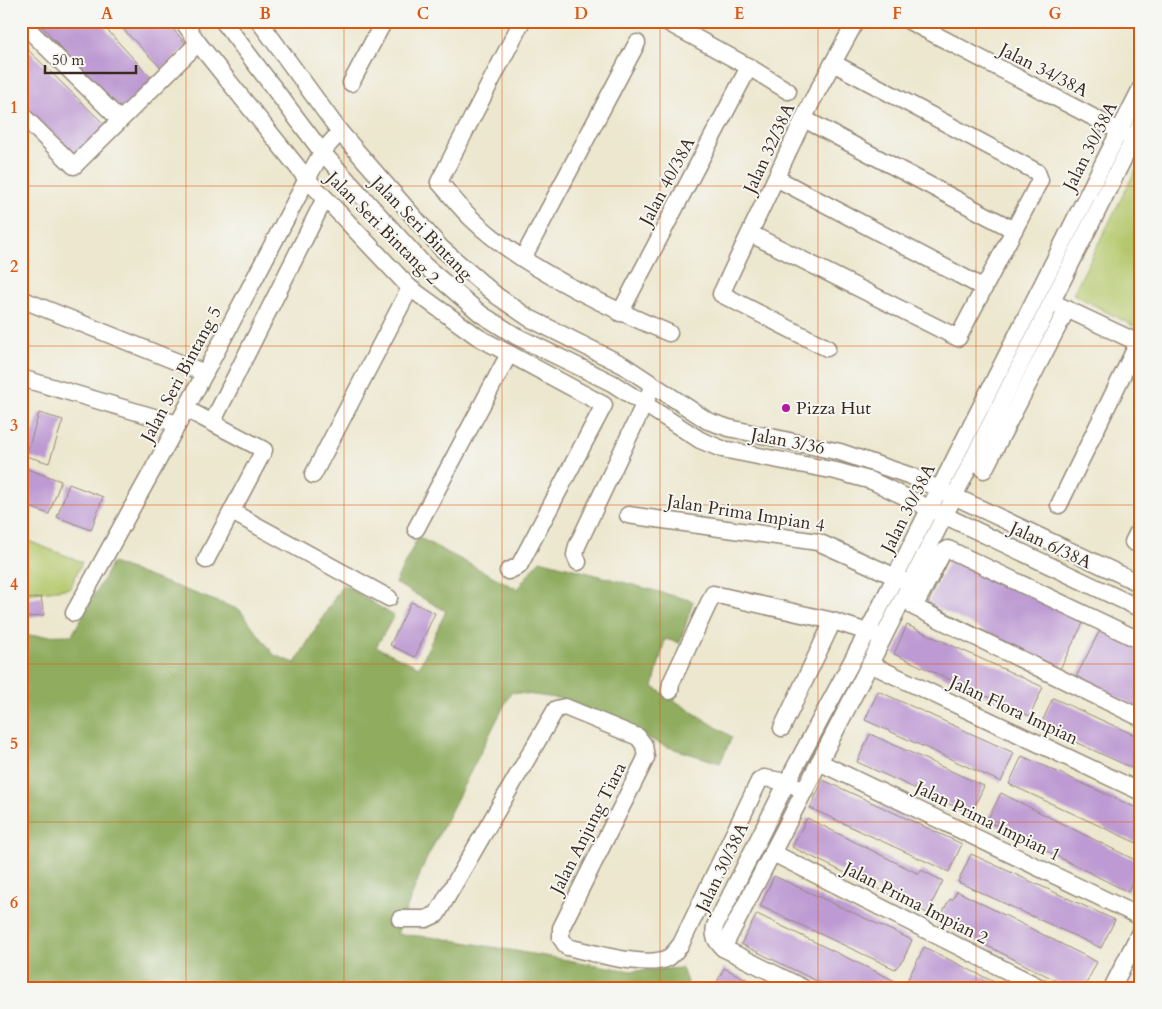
<svg xmlns="http://www.w3.org/2000/svg" width="1162" height="1009" font-family="Cardo,serif">
<style>
.green{fill:#b4c76a;stroke:#787844}
.forest{fill:#8fac5e;stroke:#656b3e}
.building{fill:#bd9ad3}
.lines{fill:none;stroke-linecap:round;stroke-linejoin:round}
.minor-casing{stroke:#948876;stroke-width:19}
.minor{stroke:#fff;stroke-width:16}
.grid{fill:none;stroke:#df570d;stroke-width:1;stroke-opacity:0.55}
.poi-dot{fill:#b5179e;stroke:#f6f6f2;stroke-width:2}
.labels{text-anchor:middle;stroke-width:4;stroke-linejoin:round;paint-order:stroke}
.street-label{font-size:18px;fill:#3b2a1e;stroke:#f6f6f2}
.poi-label{font-size:18px;fill:#3b2a1e;stroke:#f6f6f2;text-anchor:start}
.neatline{fill:none;stroke:#df570d;stroke-width:2}
.grid-label{font-size:16px;text-anchor:middle;font-weight:bold;fill:#df570d}
</style>
<rect width="100%" height="100%" fill="#f6f6f2"/>
<filter id="ink" filterUnits="userSpaceOnUse"><feTurbulence type="fractalNoise" baseFrequency=".02" numOctaves="2"/><feDisplacementMap in="SourceGraphic" scale="10" xChannelSelector="R" yChannelSelector="G"/><feConvolveMatrix kernelMatrix="1 2 1 2 8 2 1 2 1" color-interpolation-filters="sRGB"/></filter>
<filter id="wash" filterUnits="userSpaceOnUse"><feTurbulence type="fractalNoise" baseFrequency=".0096" numOctaves="4" result="noise"/><feDisplacementMap in="SourceGraphic" scale="20" xChannelSelector="R" yChannelSelector="G"/><feGaussianBlur stdDeviation="1.12" result="paint"/><feColorMatrix in="noise" values="0 0 0 0 0 0 0 0 0 0 0 0 0 0 0 0 0 1.4 0 .05"/><feComposite in="paint" operator="in"/></filter>
<g filter="url(#wash)">
<rect width="100%" height="100%" fill="#ece7ce"/>
<!-- green -->
<g class="green">
<polygon points="1141,159 1141,330 1073,294"/>
<polygon points="21,538 82,562 70,588 21,595"/>
</g>
<!-- forest -->
<polygon class="forest" points="418,537 517,589 540,560 693,601 680,643 665,639 653,687 732,737 720,763 665,746 564,699 511,692 424,864 397,934 440,938 631,971 682,968 689,988 21,988 21,636 72,635 112,563 240,610 274,655 295,663 343,584 394,616 376,647 419,667 446,611 395,583"/>
<g id="blocks">
<!-- building -->
<g class="building">
<polygon points="34,21 99,21 154,81 121,109 100,94 44,28"/>
<polygon points="115,21 166,21 187,45 162,69"/>
<polygon points="21,43 107,127 76,159 21,106"/>
<polygon points="39,413 63,420 49,463 26,456"/>
<polygon points="27,469 61,481 49,514 21,504 21,485"/>
<polygon points="69,484 103,497 91,530 57,517"/>
<polygon points="951,556 1084,621 1060,669 928,603"/>
<polygon points="41,597 44,615 21,618 21,600"/>
<polygon points="411,602 435,613 415,657 390,645"/>
<polygon points="907,625 1043,687 1030,716 894,654"/>
<polygon points="1100,630 1141,650 1141,709 1076,677"/>
<polygon points="878,691 1014,753 1001,782 865,720"/>
<polygon points="1053,698 1141,738 1141,772 1040,726"/>
<polygon points="870,734 984,786 971,814 857,762"/>
<polygon points="1022,756 1141,810 1141,845 1009,784"/>
<polygon points="823,780 962,844 949,872 810,808"/>
<polygon points="1001,793 1141,863 1128,892 987,821"/>
<polygon points="807,818 919,874 921,870 943,881 927,913 792,847"/>
<polygon points="971,854 1115,920 1101,948 958,882"/>
<polygon points="774,876 912,940 903,960 895,969 760,906"/>
<polygon points="957,891 1097,962 1084,988 1071,988 938,921 950,899 952,900"/>
<polygon points="757,914 895,981 891,988 831,988 741,944"/>
<polygon points="924,947 1006,988 921,988 907,981"/>
<polygon points="724,968 764,988 714,988"/>
</g>
</g>
</g>
<g filter="url(#ink)">
<use href="#blocks" fill-opacity="0" stroke="#948876" stroke-width="1"/>
<g class="lines">
<defs>
<g id="minor">
<polyline points="183,21 198,43 307,179 410,288 478,337 604,405 519,566 508,571"/>
<polyline points="223,21 322,152 425,266 481,314 516,336 612,383 700,440 722,449 836,471 872,481 1141,609"/>
<polyline points="259,21 340,132 441,248 497,296 529,318 623,365 708,421 729,428 840,452 911,476 1141,584"/>
<path d="M522 21 439 182C450 194 460 208 472 219 520 266 607 307 669 333"/>
<polyline points="665,21 749,67 788,91"/>
<polyline points="909,21 1129,136"/>
<polyline points="21,22 120,120"/>
<polyline points="351,83 384,21"/>
<polyline points="21,114 74,166 198,43"/>
<polyline points="804,119 1014,230"/>
<polyline points="776,178 984,288"/>
<polyline points="751,234 958,338 1040,180 1037,172 833,63"/>
<polyline points="523,258 637,43"/>
<polyline points="21,299 205,373"/>
<polyline points="1058,305 1141,344"/>
<polyline points="620,313 749,67"/>
<polyline points="827,348 721,294 812,101 856,21"/>
<polyline points="21,378 178,424"/>
<polyline points="186,409 264,450 206,560"/>
<polyline points="212,423 325,198"/>
<polyline points="984,470 1067,309"/>
<polyline points="313,475 410,288"/>
<polyline points="1059,505 1138,343"/>
<polyline points="232,512 389,598"/>
<polyline points="628,515 818,542 905,581"/>
<polyline points="416,529 509,354"/>
<polyline points="1133,542 1141,526"/>
<polyline points="578,562 575,555 577,546 649,394"/>
<polyline points="74,613 178,424 307,179 322,152 340,132"/>
<polyline points="1141,641 948,549 943,552 914,607 1141,718"/>
<polyline points="870,664 1141,792"/>
<polyline points="670,691 671,683 713,594 833,621 877,635"/>
<polyline points="782,728 833,621"/>
<polyline points="819,762 1141,917"/>
<polyline points="773,853 1041,988"/>
<path d="M400 919H426L437 914 556 709 565 707 638 737 644 745 646 758 561 928V938L567 947C591 952 646 969 668 958 673 955 677 949 681 944L759 781 764 778 787 782 805 791"/>
<polyline points="723,948 870,664 1141,124"/>
<path d="M803 988 723 948C716 941 713 936 715 926L787 782 868 631 1141 88"/>
<polyline points="1112,988 1141,930"/>
</g>
</defs>
<!-- minor casing -->
<use href="#minor" class="minor-casing"/>
<!-- minor -->
<use href="#minor" class="minor"/>
</g>
</g>
<!-- grid -->
<path class="grid" d="M186 21V988M344 21V988M502 21V988M660 21V988M818 21V988M976 21V988M21 186H1141M21 346H1141M21 505H1141M21 664H1141M21 822H1141"/>
<!-- markers -->
<circle class="poi-dot" cx="786" cy="408" r="5"/>
<g class="labels">
<!-- street labels -->
<g class="street-label">
<text transform="translate(1044 70) rotate(27)" y="6">Jalan 34/38A</text>
<text transform="translate(1090 146) rotate(-63)" y="6">Jalan 30/38A</text>
<text transform="translate(769 148) rotate(-65)" y="6">Jalan 32/38A</text>
<text transform="translate(667 181) rotate(-62)" y="6">Jalan 40/38A</text>
<text transform="translate(383 228) rotate(45)" y="6">Jalan Seri Bintang 2</text>
<text transform="translate(422 228) rotate(46)" y="6">Jalan Seri Bintang</text>
<text transform="translate(181 374) rotate(-62)" y="6">Jalan Seri Bintang 5</text>
<text transform="translate(788 441) rotate(11)" y="6">Jalan 3/36</text>
<text transform="translate(908 508) rotate(-63)" y="6">Jalan 30/38A</text>
<text transform="translate(746 513) rotate(9)" y="6">Jalan Prima Impian 4</text>
<text transform="translate(1051 545) rotate(25)" y="6">Jalan 6/38A</text>
<text transform="translate(1014 710) rotate(25)" y="6">Jalan Flora Impian</text>
<text transform="translate(988 821) rotate(26)" y="6">Jalan Prima Impian 1</text>
<text transform="translate(588 828) rotate(-63)" y="6">Jalan Anjung Tiara</text>
<text transform="translate(722 867) rotate(-64)" y="6">Jalan 30/38A</text>
<text transform="translate(916 903) rotate(27)" y="6">Jalan Prima Impian 2</text>
</g>
<!-- poi labels -->
<g class="poi-label">
<text x="796" y="414">Pizza Hut</text>
</g>
</g>
<!-- margin -->
<rect width="1162" height="1009" fill="none" stroke="#f6f6f2" stroke-width="55"/>
<!-- scale -->
<path d="M45 65v8h91v-8" fill="none" stroke="#3b2a1e" stroke-width="2.5"/>
<text x="52" y="65" font-size="15" fill="#3b2a1e" stroke="#f6f6f2" stroke-width="4" paint-order="stroke">50 m</text>
<rect x="28" y="28" width="1106" height="954" class="neatline"/>
<g class="grid-label">
<text x="107" y="19">A</text>
<text x="265" y="19">B</text>
<text x="423" y="19">C</text>
<text x="581" y="19">D</text>
<text x="739" y="19">E</text>
<text x="897" y="19">F</text>
<text x="1055" y="19">G</text>
<text x="14" y="113">1</text>
<text x="14" y="272">2</text>
<text x="14" y="431">3</text>
<text x="14" y="590">4</text>
<text x="14" y="749">5</text>
<text x="14" y="908">6</text>
</g>
</svg>
